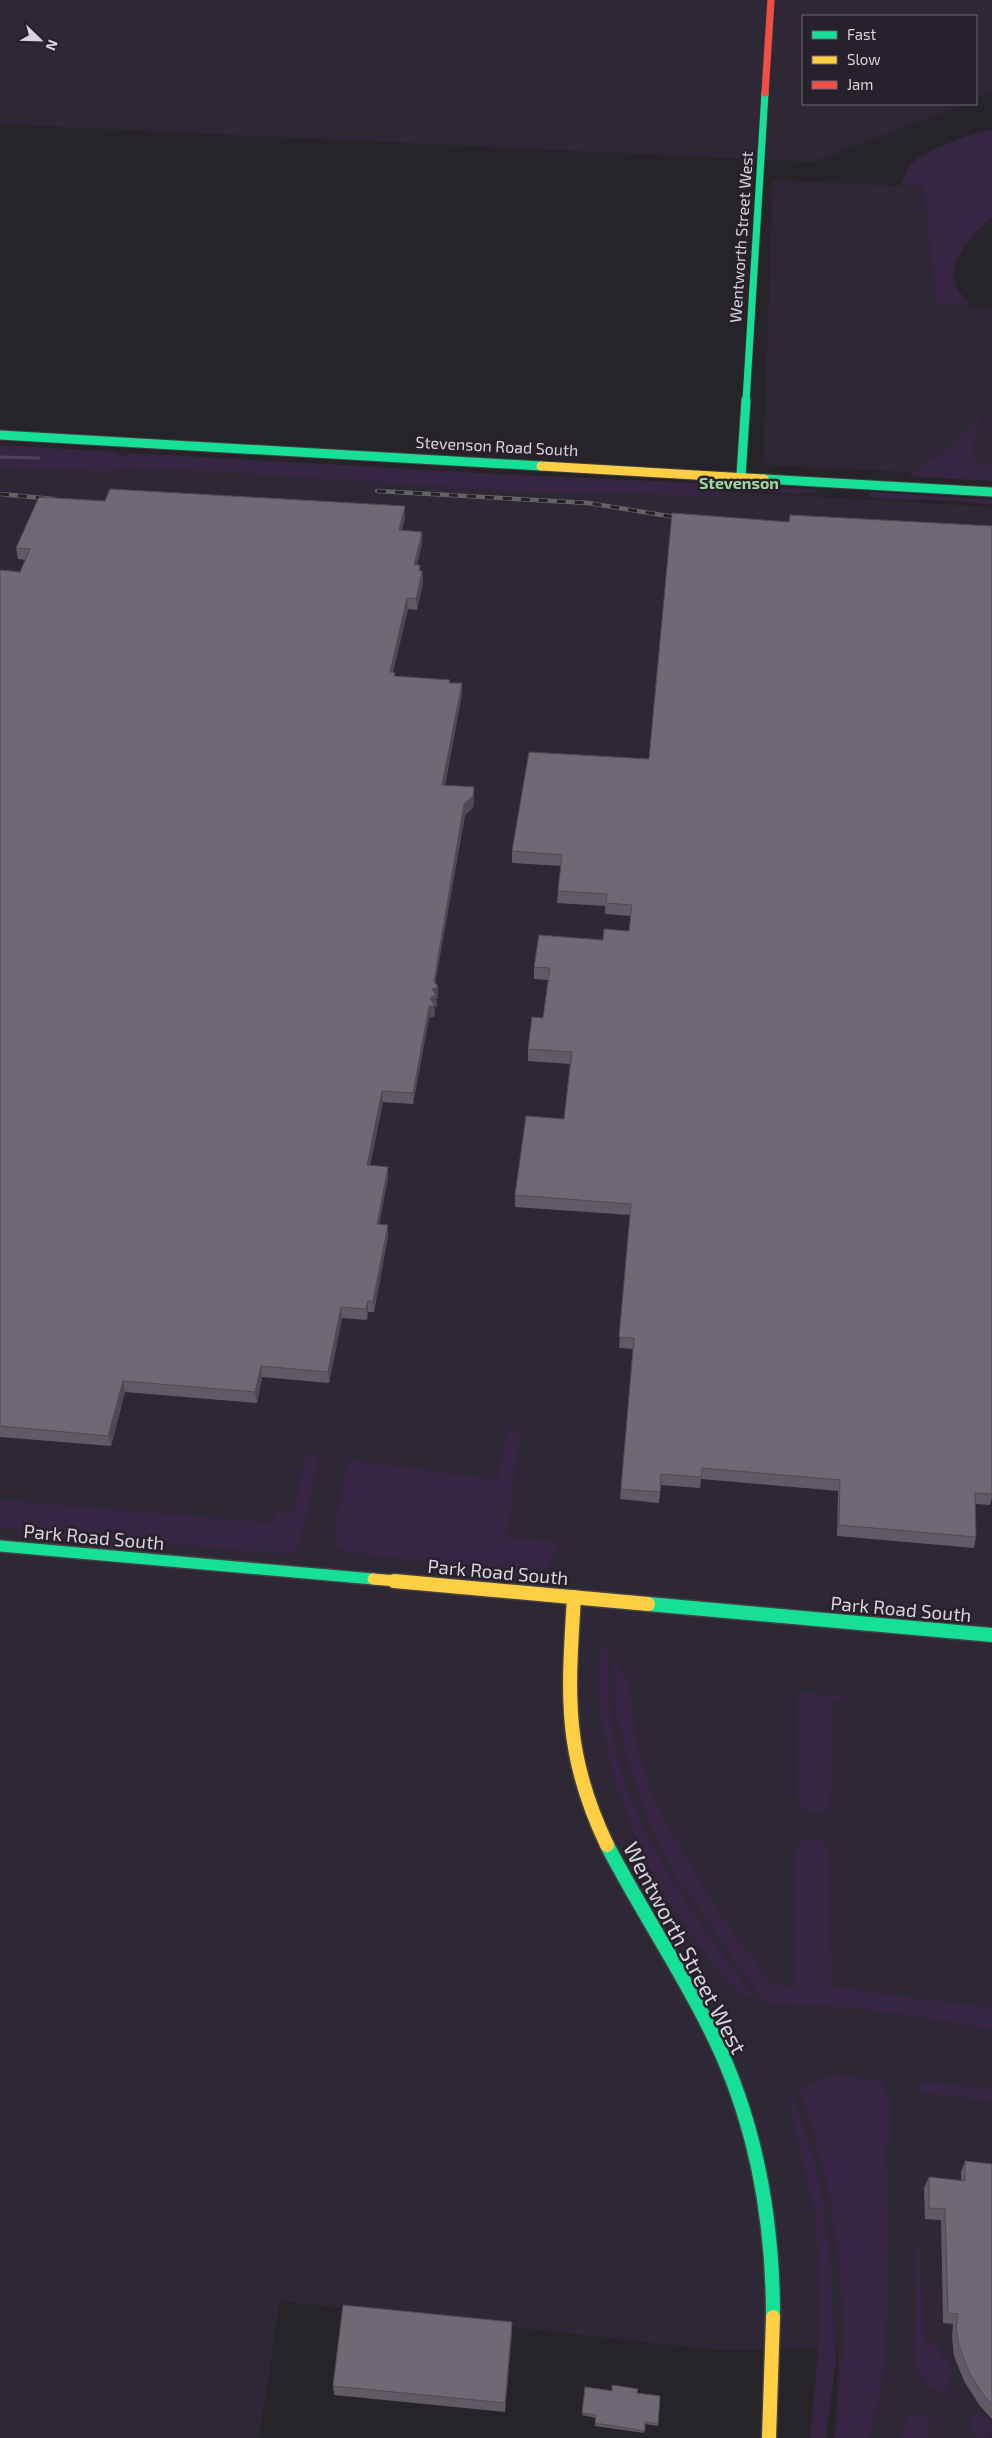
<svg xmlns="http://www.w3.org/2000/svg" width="992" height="2438" font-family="'Exo 2',sans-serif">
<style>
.built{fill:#2e2735}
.green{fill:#372643}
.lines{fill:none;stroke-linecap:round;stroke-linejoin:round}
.stream{stroke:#544064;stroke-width:3}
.fast-far3-casing{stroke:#434145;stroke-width:8}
.fast-far2-casing{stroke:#434145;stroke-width:11}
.fast-far1-casing{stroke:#434145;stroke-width:14}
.fast-casing{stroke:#434145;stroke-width:17}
.slow-far2-casing{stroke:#434145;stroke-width:11}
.slow-far1-casing{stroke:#434145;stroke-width:14}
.slow-casing{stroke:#434145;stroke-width:17}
.jam-casing{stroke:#434145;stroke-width:8}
.fast-far3{stroke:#16e098;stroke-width:7}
.fast-far2{stroke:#16e098;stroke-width:9}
.fast-far1{stroke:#16e098;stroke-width:11}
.fast{stroke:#16e098;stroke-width:14}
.slow-far2{stroke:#ffcf43;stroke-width:9}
.slow-far1{stroke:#ffcf43;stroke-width:11}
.slow{stroke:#ffcf43;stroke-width:14}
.jam{stroke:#f24e42;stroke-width:7}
.rail-casing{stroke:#636364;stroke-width:4.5}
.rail{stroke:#27212c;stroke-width:3;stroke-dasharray:9;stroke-linecap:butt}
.wall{fill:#5f5a64}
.shaded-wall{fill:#4e4a51}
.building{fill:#6f6974;stroke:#4e4a51}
.labels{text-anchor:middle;stroke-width:5;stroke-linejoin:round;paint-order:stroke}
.far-street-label{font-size:16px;fill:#d8d4db;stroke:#27212c}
.far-neighbourhood-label{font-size:16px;font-weight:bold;fill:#9ddaa1;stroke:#27212c}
.street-label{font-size:19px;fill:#d8d4db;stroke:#27212c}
.near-street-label{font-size:22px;fill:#d8d4db;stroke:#27212c}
</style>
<rect width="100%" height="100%" fill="#272429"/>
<!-- built -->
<g class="built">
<polygon points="0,0 992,0 992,93 976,99 976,16 803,16 803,104 964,104 813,162 0,124"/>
<polygon points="773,180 923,187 940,303 992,308 992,476 763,465"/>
<polygon points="0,450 992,507 992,2438 835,2438 838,2349 716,2350 280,2301 259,2438 0,2438"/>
</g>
<!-- green -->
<g class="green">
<path d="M992 129V217C968 240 933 272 969 302L970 306 939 303 936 297 923 187 901 185C904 179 906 172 909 167 919 151 973 133 992 129Z"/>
<path d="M979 415C980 431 969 446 975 462L992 466V481L907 476C939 456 956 446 979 415Z"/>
<polygon points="0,445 117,452 122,457 131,453 497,474 697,483 718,488 720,497 627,493 528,492 213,471 128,468 129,464 122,469 110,471 0,467"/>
<polygon points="759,487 823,490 799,494 748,491"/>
<polygon points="872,492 992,500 992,505 960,501 872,498 869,495"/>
<polygon points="507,1429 520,1432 507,1537 556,1542 556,1554 545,1568 526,1575 507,1576 424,1561 346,1552 338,1547 333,1537 348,1460 498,1480"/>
<polygon points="305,1453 313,1454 319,1460 299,1547 290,1553 279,1554 0,1528 0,1500 272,1523 275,1511 294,1512"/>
<path d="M601 1645 608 1650C608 1683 609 1716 616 1749 636 1842 697 1919 752 1995L743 1997C659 1915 586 1764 601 1645Z"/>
<path d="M613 1660 628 1679 638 1747 650 1790 664 1820 724 1921 771 1984 795 1987V1851L802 1840 820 1839 829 1850 831 1987 992 2008V2030C917 2015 841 2004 765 2003L677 1878 650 1826 625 1754 616 1711Z"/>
<path d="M798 1692 848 1697 847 1701 833 1700 830 1809C815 1816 807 1815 797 1802Z"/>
<polygon points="833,2075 883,2081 886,2095 891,2098 891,2142 886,2145 888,2220 886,2353 881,2388 870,2438 835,2438 844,2336 839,2259 827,2182 800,2088"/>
<polygon points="920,2082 992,2089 992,2101 917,2092"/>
<polygon points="793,2093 820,2182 830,2258 836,2361 826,2438 810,2438 820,2332 819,2267 814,2211 789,2101"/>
<path d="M914 2246 920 2247 924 2342 938 2344 940 2356 946 2359 952 2371 949 2382 946 2384 951 2399C932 2388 922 2384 915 2362Z"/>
<polygon points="977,2412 984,2414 991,2422 992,2430 986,2438 979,2438 973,2432 969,2420"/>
<polygon points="912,2415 923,2415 932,2419 927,2429 929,2438 901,2438 906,2421"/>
</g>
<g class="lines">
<!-- stream -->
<polyline class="stream" points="0,457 39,458"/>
<defs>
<polyline id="fast-far3" points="746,401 765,93"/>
<g id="fast-far2">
<polyline points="0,435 541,466"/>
<polyline points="741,476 746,400"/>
<polyline points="764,479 992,492"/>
</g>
<polyline id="fast-far1" points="0,1546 373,1579"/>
<g id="fast">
<polyline points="648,1604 992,1635"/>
<path d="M607 1845C639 1907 678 1965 709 2027 755 2117 773 2216 773 2317"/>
</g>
<polyline id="slow-far2" points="541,466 764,479"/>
<polyline id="slow-far1" points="373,1579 407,1582"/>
<g id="slow">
<polyline points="394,1581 648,1604"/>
<path d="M574 1597C568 1695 563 1753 607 1845"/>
<polyline points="769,2438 773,2317"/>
</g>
<polyline id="jam" points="765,93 771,0"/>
</defs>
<!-- fast-far3 casing -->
<use href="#fast-far3" class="fast-far3-casing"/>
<!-- fast-far2 casing -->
<use href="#fast-far2" class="fast-far2-casing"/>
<!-- fast-far1 casing -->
<use href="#fast-far1" class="fast-far1-casing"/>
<!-- fast casing -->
<use href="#fast" class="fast-casing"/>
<!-- slow-far2 casing -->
<use href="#slow-far2" class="slow-far2-casing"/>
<!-- slow-far1 casing -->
<use href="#slow-far1" class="slow-far1-casing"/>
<!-- slow casing -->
<use href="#slow" class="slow-casing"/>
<!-- jam casing -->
<use href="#jam" class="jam-casing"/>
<!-- fast-far3 -->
<use href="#fast-far3" class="fast-far3"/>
<!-- fast-far2 -->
<use href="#fast-far2" class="fast-far2"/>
<!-- fast-far1 -->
<use href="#fast-far1" class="fast-far1"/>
<!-- fast -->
<use href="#fast" class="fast"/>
<!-- slow-far2 -->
<use href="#slow-far2" class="slow-far2"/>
<!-- slow-far1 -->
<use href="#slow-far1" class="slow-far1"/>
<!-- slow -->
<use href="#slow" class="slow"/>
<!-- jam -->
<use href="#jam" class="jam"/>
<defs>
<g id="rail">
<polyline points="377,491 588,503 687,519"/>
<polyline points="0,494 53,499"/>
</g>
</defs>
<!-- rail casing -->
<use href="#rail" class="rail-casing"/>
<!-- rail -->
<use href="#rail" class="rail"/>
</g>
<!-- wall -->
<g class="wall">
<polygon points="405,517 402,531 422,532 422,543 417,565 420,565 420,571 422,571 423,582 417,610 408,609 393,672 395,673 395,676 450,683 462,694 445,785 474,787 474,798 473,808 465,815 435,984 438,987 438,998 436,999 437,1007 434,1007 435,1016 429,1018 413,1104 383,1102 370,1165 388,1167 388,1178 379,1224 388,1225 388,1236 374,1312 368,1312 367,1320 342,1318 329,1383 262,1377 257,1403 125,1392 111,1446 0,1437 0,570 20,572 26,560 18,559 16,548"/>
<polygon points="789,522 992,526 992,1497 990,1505 975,1504 976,1537 974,1548 837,1536 838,1491 701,1479 700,1488 661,1485 659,1503 620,1499 633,1349 619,1348 630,1215 515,1207 515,1195 564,1119 570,1064 528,1061 528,1049 543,1018 548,980 534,979 534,967 603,940 629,931 631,916 605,914 605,906 557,903 558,891 561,866 512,863 512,851 649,759"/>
<polygon points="965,2161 992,2164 992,2419 980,2406 964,2381 954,2356 952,2337 953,2324 943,2323 941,2220 925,2219 924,2188 929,2177 961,2181 961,2172"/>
<polygon points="512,2332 505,2412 334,2395 333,2386"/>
<polygon points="585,2387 660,2396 658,2426 645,2424 644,2433 595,2426 596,2418 582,2415"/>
</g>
<!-- shaded-wall -->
<g class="shaded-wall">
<polygon points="405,506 405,517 399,541 399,530"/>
<polygon points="422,532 422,543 414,576 414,565"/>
<polygon points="422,571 423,582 417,610 416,599"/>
<polygon points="407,598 408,609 390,683 390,672"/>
<polygon points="462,683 462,694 443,796 442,785"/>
<polygon points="474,787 474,798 473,808 465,815 434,988 438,987 438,998 436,999 437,1007 434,1007 435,1016 429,1018 413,1104 413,1093 430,998 434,981 464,804"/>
<polygon points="382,1091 383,1102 368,1176 367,1165"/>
<polygon points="388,1167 388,1178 377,1235 377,1224"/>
<polygon points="388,1225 388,1236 374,1312 373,1301"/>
<polygon points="368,1301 368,1312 367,1320 366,1309"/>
<polygon points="341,1307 342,1318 329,1383 328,1372"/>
<polygon points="261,1366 262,1377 257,1403 255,1392"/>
<polygon points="123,1381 125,1392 111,1446 108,1436"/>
<polygon points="512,2322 512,2332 505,2412 505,2403"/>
</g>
<!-- building -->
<g class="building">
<polygon points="110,489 405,506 399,530 422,532 414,565 420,565 419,571 422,571 416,599 407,598 390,672 395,673 394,676 450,680 449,683 462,683 442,785 474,787 473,796 464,804 434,981 438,987 432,989 436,995 430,998 434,1005 429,1007 413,1093 382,1091 367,1165 388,1167 377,1224 388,1225 373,1301 368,1301 366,1309 341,1307 328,1372 261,1366 255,1392 123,1381 108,1436 0,1426 0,570 20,572 30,549 16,548 39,497 105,501"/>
<polygon points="672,513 789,522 790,515 992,526 992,1494 975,1493 976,1537 839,1525 840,1480 702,1468 701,1477 661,1474 660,1492 621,1489 634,1338 619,1337 631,1204 515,1195 526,1116 564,1119 572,1052 528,1049 532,1017 543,1018 550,968 534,967 539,935 603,940 604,929 629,931 632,905 606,903 607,894 558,891 562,855 512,851 529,752 649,759"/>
<polygon points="965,2161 992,2164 992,2404 984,2396 969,2372 959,2346 956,2327 958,2314 948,2313 945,2209 929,2208 929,2177 965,2181"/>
<polygon points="343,2305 512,2322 505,2403 333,2386"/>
<polygon points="612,2385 638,2389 637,2393 660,2396 658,2424 645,2422 645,2431 595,2423 596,2415 582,2413 585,2387 612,2391"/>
</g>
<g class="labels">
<!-- far-street labels -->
<g class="far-street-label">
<text transform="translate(741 237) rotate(-86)" y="6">Wentworth Street West</text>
<text transform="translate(497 446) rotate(3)" y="6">Stevenson Road South</text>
</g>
<!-- far-neighbourhood labels -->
<g class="far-neighbourhood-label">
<text x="739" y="489">Stevenson</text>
</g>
<!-- street labels -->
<g class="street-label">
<text transform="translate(94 1537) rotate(5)" y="7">Park Road South</text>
<text transform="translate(498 1572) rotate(5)" y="7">Park Road South</text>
<text transform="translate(901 1609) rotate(5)" y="7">Park Road South</text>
</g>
<!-- near-street labels -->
<g class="near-street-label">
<text transform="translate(685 1948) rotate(62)" y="8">Wentworth Street West</text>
</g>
</g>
<!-- legend -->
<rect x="802" y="15" width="175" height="90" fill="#27212c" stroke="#6e6972"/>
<rect x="812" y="31" width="25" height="8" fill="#16e098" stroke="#6e6972"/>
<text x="847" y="40" font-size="15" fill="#d8d4db">Fast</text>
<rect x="812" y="56" width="25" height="8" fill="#ffcf43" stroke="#6e6972"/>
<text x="847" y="65" font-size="15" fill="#d8d4db">Slow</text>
<rect x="812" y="81" width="25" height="8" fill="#f24e42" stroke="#6e6972"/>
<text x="847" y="90" font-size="15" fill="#d8d4db">Jam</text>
<!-- north arrow -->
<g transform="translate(40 40) rotate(113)" stroke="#27212c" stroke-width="4" paint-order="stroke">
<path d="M0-4L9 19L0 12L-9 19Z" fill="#d8d4db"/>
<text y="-8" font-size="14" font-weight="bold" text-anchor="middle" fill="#d8d4db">N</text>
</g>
</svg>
